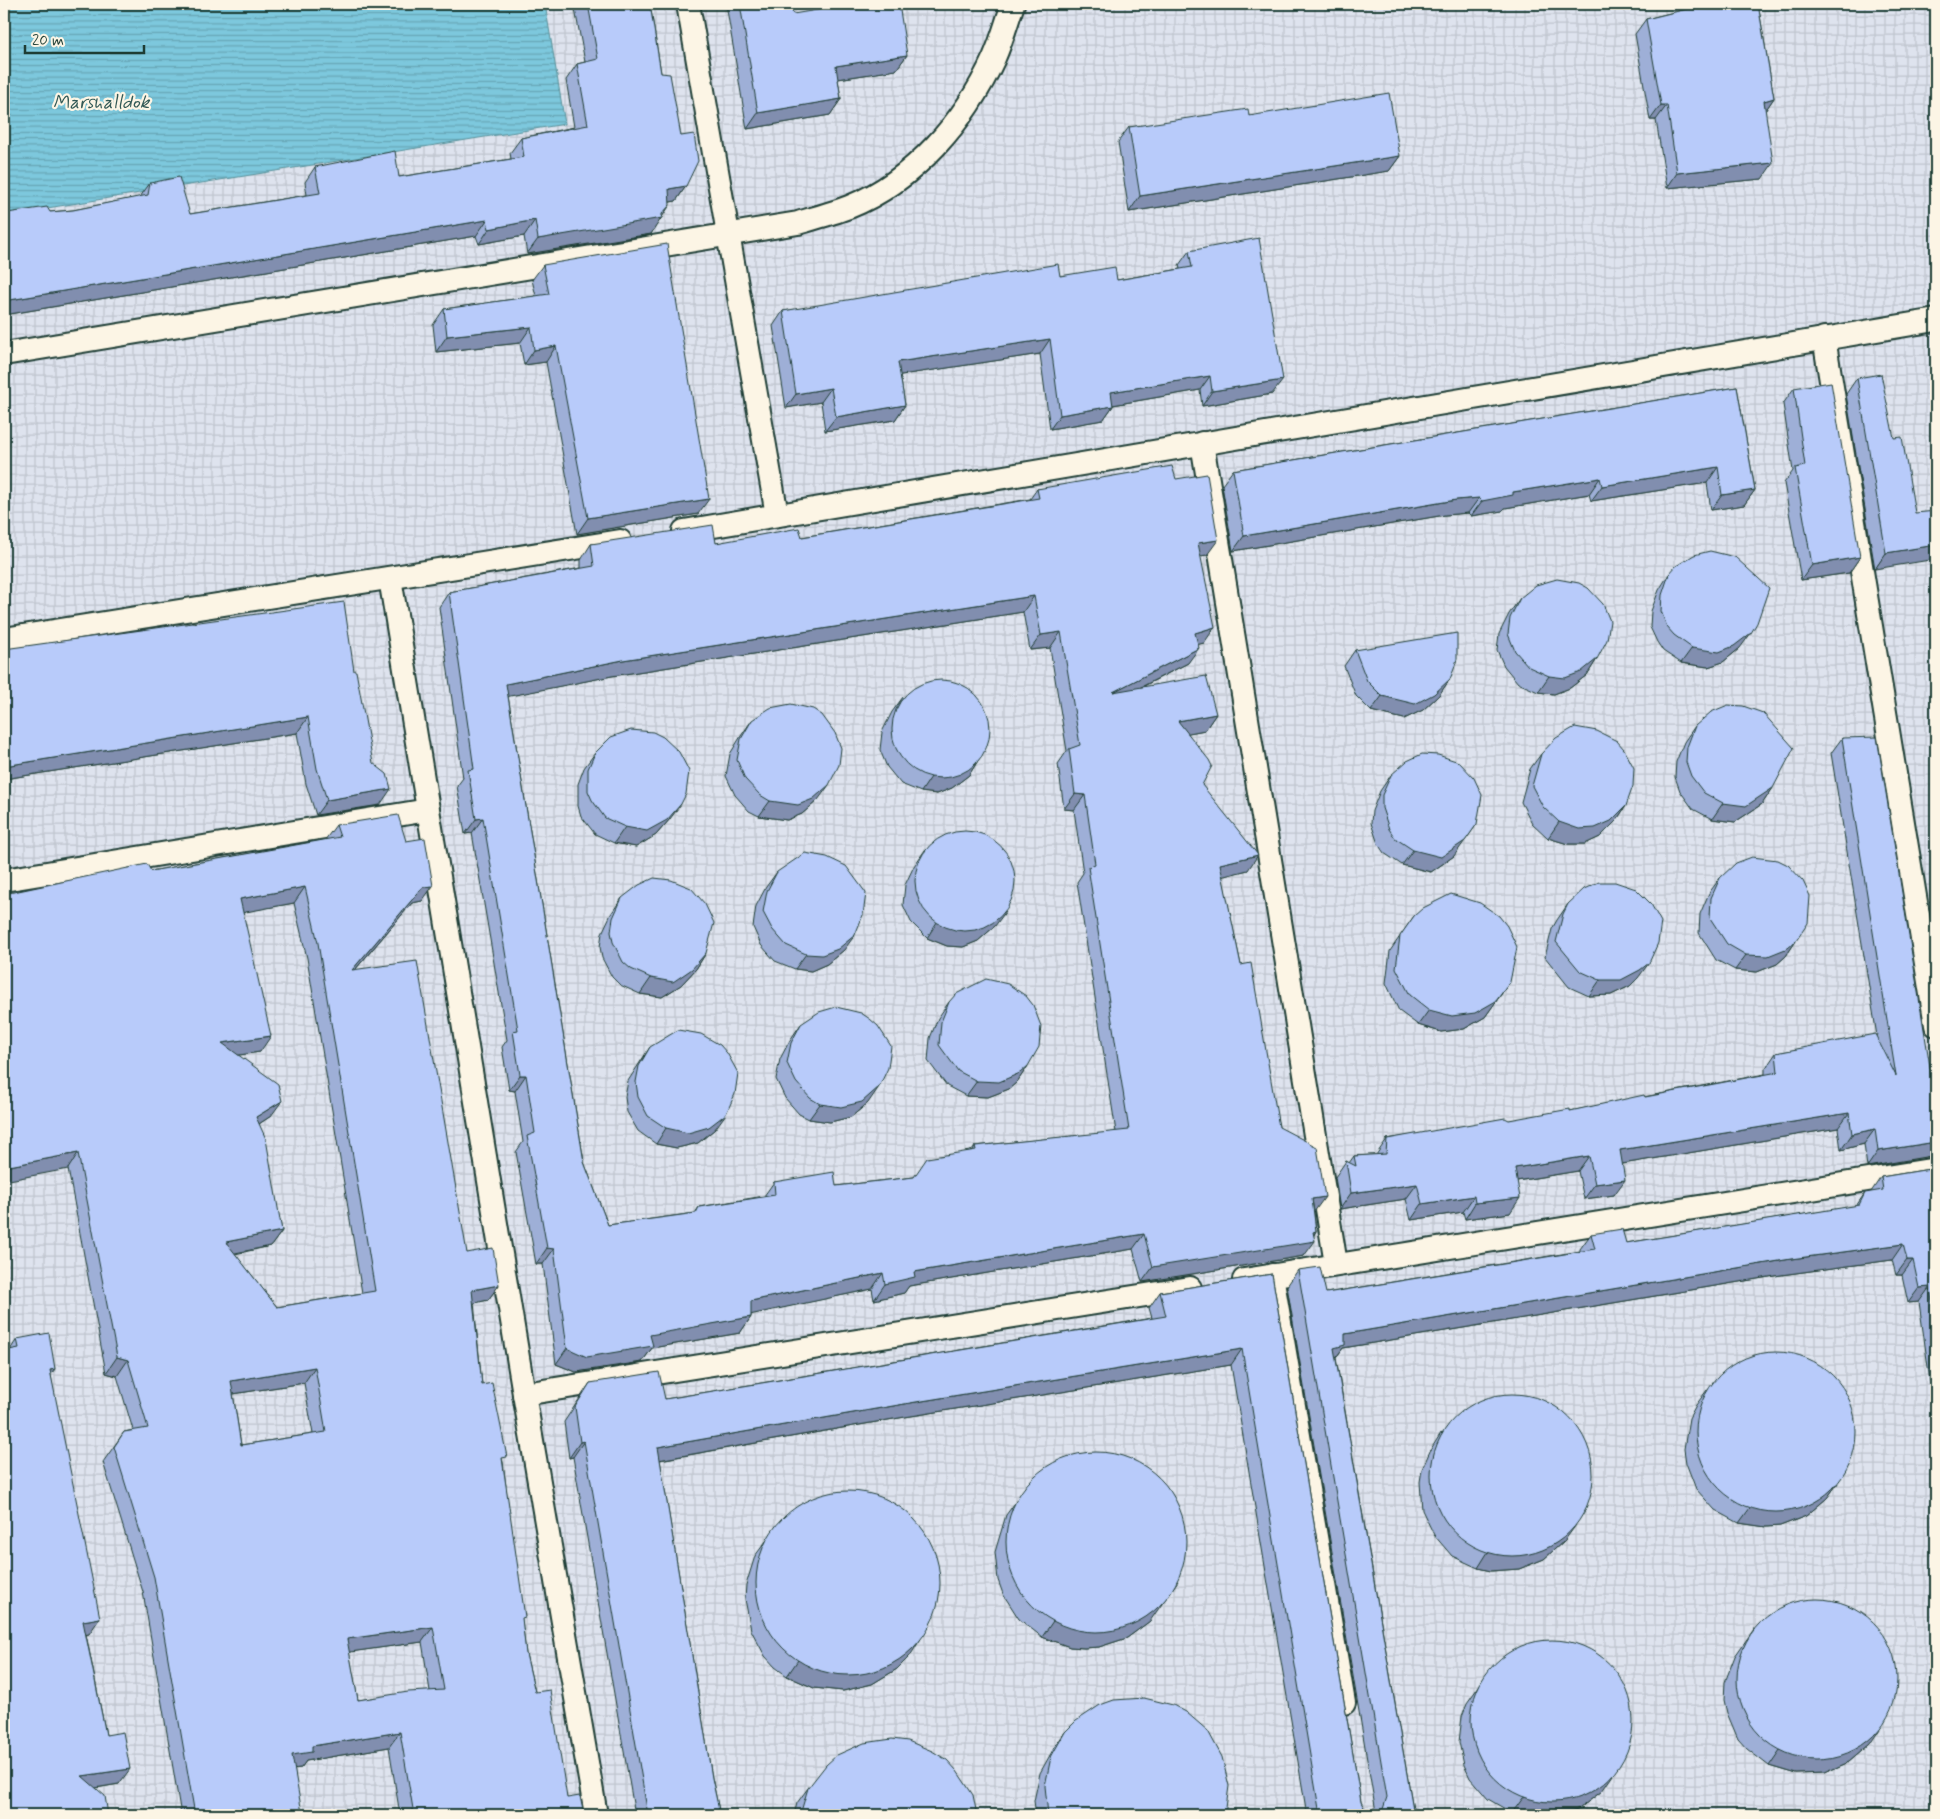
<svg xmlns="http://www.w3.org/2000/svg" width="1940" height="1819" font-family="Mynerve,sans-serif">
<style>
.industrial{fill:url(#industrial-grid)}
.water{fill:url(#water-rules);stroke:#579099}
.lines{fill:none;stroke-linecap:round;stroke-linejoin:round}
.lane-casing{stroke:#1f3d34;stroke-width:26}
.lane{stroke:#fcf5e5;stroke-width:22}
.wall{fill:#9eafd7;stroke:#1f3d34;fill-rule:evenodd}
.shaded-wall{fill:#818eaf;stroke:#1f3d34}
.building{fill:#b8cbfa;stroke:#1f3d34;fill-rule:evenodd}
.labels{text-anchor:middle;stroke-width:4.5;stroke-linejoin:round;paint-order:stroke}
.water-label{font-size:19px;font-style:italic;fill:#325956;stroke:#fcf5e5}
</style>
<defs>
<pattern id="industrial-grid" width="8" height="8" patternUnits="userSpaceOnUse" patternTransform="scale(1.25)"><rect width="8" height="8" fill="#dee3ee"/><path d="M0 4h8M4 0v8" fill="none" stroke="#bec4cd"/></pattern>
<pattern id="water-rules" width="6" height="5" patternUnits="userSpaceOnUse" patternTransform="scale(1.25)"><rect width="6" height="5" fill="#7dc8dd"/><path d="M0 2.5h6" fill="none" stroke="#66a4b4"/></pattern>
</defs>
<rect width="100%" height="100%" fill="#eeede9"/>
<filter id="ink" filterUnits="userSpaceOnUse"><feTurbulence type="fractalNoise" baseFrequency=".02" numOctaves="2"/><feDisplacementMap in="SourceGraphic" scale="10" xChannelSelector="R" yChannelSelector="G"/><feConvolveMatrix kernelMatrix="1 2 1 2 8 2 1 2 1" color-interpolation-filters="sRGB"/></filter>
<g filter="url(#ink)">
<!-- industrial -->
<polygon class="industrial" points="545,4 1936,4 1936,1815 4,1815 4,215 565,124"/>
<!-- water -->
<polygon class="water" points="4,4 545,4 565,124 4,215"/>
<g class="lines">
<defs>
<g id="lane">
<polyline points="688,4 777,515"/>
<polyline points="1824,338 1936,1025"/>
<path d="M4 354 798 223C815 218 833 213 849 207 914 181 966 120 994 58 1002 40 1007 21 1013 4"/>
<polyline points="1202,443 1336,1264"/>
<polyline points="684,531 1936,320"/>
<polyline points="390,578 524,1394 596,1815"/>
<polyline points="4,639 620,541"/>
<polyline points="4,880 428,810"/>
<polyline points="1272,1275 1344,1703"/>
<polyline points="1244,1280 1936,1169"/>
<polyline points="524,1394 1190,1288"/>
</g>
</defs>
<!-- lane casing -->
<use href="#lane" class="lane-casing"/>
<!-- lane -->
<use href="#lane" class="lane"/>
</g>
<!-- wall -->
<g class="wall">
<polygon points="574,4 650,4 661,73 686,186 676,201 670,202 651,234 527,254 524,236 479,244 476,236 4,315 4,219 7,213 50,212 73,210 140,197 150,183 190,214 307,195 305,182 315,167 399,177 511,159 510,153 521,138 574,127 566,80 577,64 585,62"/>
<polygon points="726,4 791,4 793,14 907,55 896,70 838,79 841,99 830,115 747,129"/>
<polygon points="1690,4 1758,4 1774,98 1765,111 1762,179 1667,188 1656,120 1650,120 1635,34 1646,19 1690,8"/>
<polygon points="1249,116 1400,156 1389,171 1129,212 1118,142 1129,127"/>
<polygon points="1189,251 1272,394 1202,406 1200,390 1113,405 1113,406 1103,420 1050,429 1040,354 900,375 905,405 895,420 825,431 821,402 786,408 773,326 783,311 1060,276 1117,280 1180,269 1179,265"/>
<polygon points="543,265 698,514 577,534 546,362 524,365 520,343 436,352 433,325 444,309 536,296 532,280"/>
<polygon points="1857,378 1894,438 1915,513 1875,569 1846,394"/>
<polygon points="1737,387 1755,490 1744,505 1711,510 1707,483 1591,501 1589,494 1505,508 1502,511 1471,516 1468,513 1445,515 1233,551 1222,485 1233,470"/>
<polygon points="1794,388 1860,557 1849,573 1801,580 1784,483 1793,471 1783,404"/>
<path d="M1176 479 1207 555 1200 556 1204 643 1198 644 1188 663 1142 687 1216 714 1205 730 1188 733 1202 785 1248 870 1222 876 1241 965 1279 1127 1314 1212 1316 1231 1314 1235 1304 1256 1142 1282 1133 1249 909 1286 904 1293 874 1300 872 1289 751 1314V1317L740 1333 652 1348 642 1362 576 1372 556 1364 543 1264H536L516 1152 523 1142 515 1091 509 1090 502 1047 507 1040 472 833 465 834 457 786 463 778 439 607 449 592 581 568V560L591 544 716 543 802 537 1030 499 1037 489ZM1023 612 1030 650 1050 648 1067 751 1058 764 1064 809 1074 810 1083 873 1077 882 1116 1132 975 1146 973 1150 914 1177 836 1186 774 1182 764 1196 699 1207 695 1213 608 1225 584 1162 508 696 612 676Z"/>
<polygon points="1669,574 1740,648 1723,662 1708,667 1681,663 1663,651 1657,642 1650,627 1651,611 1659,590"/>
<polygon points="1520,598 1597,659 1587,675 1570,688 1554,694 1538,692 1518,683 1504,666 1497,650 1499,634 1509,614"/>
<polygon points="1355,650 1450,679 1439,695 1423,710 1404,719 1371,711 1356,696 1344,666"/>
<polygon points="354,671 380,805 316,815 306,784 297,733 4,779"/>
<polygon points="903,697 979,759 969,775 952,788 937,794 921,792 901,784 887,767 880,750 882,732 892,712"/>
<polygon points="752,720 818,800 802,814 787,820 759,816 749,811 735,795 726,776 730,754 741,736"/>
<polygon points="1695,726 1773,788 1762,804 1735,822 1712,819 1693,809 1680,791 1675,777 1676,762 1684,742"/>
<polygon points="1842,738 1936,1104 1936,1150 1931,1156 1867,1167 1864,1144 1841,1150 1838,1128 1622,1164 1614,1195 1584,1199 1578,1171 1517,1181 1510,1213 1465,1219 1463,1212 1411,1220 1406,1199 1340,1209 1335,1177 1346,1161 1349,1163 1354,1156 1376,1155 1387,1139 1570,1111 1765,1074 1765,1069 1776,1053 1877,1036 1831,753"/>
<polygon points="595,753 670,819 656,835 636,847 614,843 595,834 581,816 578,806 578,784 584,768"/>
<polygon points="1541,754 1626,806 1616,821 1600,837 1585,844 1568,844 1548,838 1532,823 1521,802 1530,769"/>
<polygon points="1391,775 1454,856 1431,872 1402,865 1384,853 1378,844 1371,823 1372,811 1380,791"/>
<path d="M336 825 422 901 412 903 355 970 467 1253 499 1285 488 1300 474 1303 482 1385 503 1462 526 1654 535 1692 567 1798 584 1815H400L389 1747 306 1761 301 1768 294 1769 300 1815H181L143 1592 103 1462 124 1432 133 1430 117 1376 106 1373 68 1169 151 871 325 840ZM294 903 307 958 362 1293 277 1307 235 1254 271 1246 282 1231 259 1124 271 1116 238 1055 260 1052 243 912ZM304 1383 313 1434 241 1445 233 1394ZM422 1642 430 1691 358 1700 349 1652Z"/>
<polygon points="925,850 995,926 978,941 963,947 947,946 927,938 911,922 903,905 905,885 914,866"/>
<polygon points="777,872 844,950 827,964 811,971 795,969 775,961 761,945 753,927 756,906 766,887"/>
<polygon points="1720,878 1796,941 1786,956 1777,964 1757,972 1735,970 1716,960 1699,933 1700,914 1709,893"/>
<polygon points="622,898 706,953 696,969 681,985 662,997 640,994 620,985 612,977 602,958 600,947 602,933 611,914"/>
<polygon points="1568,904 1638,978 1630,986 1611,995 1589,996 1569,987 1545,957 1552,929 1557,920"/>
<polygon points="1414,916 1510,982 1485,1017 1464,1029 1441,1032 1418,1025 1399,1011 1386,983 1390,951"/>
<polygon points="949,1002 1028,1066 1017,1082 1009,1089 988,1097 966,1096 947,1086 928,1061 930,1038 938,1018"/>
<polygon points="801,1024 868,1103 851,1117 830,1122 809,1119 799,1114 785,1098 776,1079 780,1059 790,1040"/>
<polygon points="650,1047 715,1129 698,1143 677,1148 656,1144 638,1131 627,1112 625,1097 628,1081"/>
<polygon points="1936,1168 1936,1425 1919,1302 1908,1303 1902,1275 1896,1275 1892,1260 1781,1275 1343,1348 1336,1358 1414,1815 1307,1815 1231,1365 905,1417 660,1460 712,1778 720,1815 635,1815 573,1457 569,1458 564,1422 590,1383 665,1399 1152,1318 1149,1308 1160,1292 1272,1274 1361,1802 1364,1808 1376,1812 1287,1286 1298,1270 1326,1293 1580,1251 1580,1249 1591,1234 1626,1243 1856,1206 1865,1193 1871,1192 1881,1177"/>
<polygon points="17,1339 51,1375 89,1634 86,1634 106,1735 119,1784 96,1788 4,1815 10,1350"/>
<polygon points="1707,1390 1838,1483 1827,1498 1806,1516 1780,1526 1766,1527 1739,1523 1715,1510 1696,1489 1686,1463 1684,1449 1689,1418 1696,1405"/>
<polygon points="1441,1433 1565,1540 1544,1559 1519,1569 1491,1571 1478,1568 1452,1556 1434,1535 1422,1510 1420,1482 1422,1469 1431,1449"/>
<polygon points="1017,1500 1150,1621 1127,1638 1099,1647 1084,1648 1070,1647 1042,1637 1019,1619 1003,1594 998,1580 995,1552 1006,1515"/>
<polygon points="766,1541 910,1656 897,1669 872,1684 843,1691 814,1688 787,1676 775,1667 765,1656 751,1630 745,1599 746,1585 755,1556"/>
<polygon points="1754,1629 1870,1744 1849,1762 1824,1773 1796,1774 1769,1766 1747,1749 1738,1739 1727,1713 1724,1700 1725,1682 1735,1656"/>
<polygon points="1494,1665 1602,1791 1580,1808 1559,1815 1525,1815 1512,1813 1488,1799 1470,1778 1464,1765 1459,1742 1462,1716 1467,1703"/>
<polygon points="1065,1732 1225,1815 1036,1815 1034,1801 1040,1773 1054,1748"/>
<polygon points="808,1788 977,1815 794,1815 797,1803"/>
</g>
<!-- shaded-wall -->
<g class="shaded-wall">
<polygon points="907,55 896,70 825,81 836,66"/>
<polygon points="1774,98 1763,114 1764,101"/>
<polygon points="841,99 830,115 747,129 758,113"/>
<polygon points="1661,105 1667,105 1656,120 1650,120"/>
<polygon points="1400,156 1389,171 1129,212 1140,196"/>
<polygon points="1773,163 1762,179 1667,188 1677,173"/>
<polygon points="686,186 676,201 658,204 669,189"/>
<polygon points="670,205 651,234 527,254 538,239 662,214"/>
<polygon points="487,220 476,236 4,315 4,301"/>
<polygon points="535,220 524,236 479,244 489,229"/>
<polygon points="531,327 520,343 436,352 447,336"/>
<polygon points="1050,339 1040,354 888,377 898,362"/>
<polygon points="556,346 546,362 524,365 534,350"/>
<polygon points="1210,376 1200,390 1101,407 1111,392"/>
<polygon points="1283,380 1272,394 1202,406 1212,391"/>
<polygon points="831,388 821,402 786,408 796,394"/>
<polygon points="905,405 895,420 825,431 836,417"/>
<polygon points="1113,406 1103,420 1050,429 1060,415"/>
<polygon points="1718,467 1707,483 1591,501 1602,486"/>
<polygon points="1600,478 1589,494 1505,508 1502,511 1471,516 1482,501 1513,492"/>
<polygon points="1755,490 1744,505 1711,510 1722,495"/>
<polygon points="1479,498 1468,513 1445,515 1233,551 1244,536 1456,500"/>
<polygon points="709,499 698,514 577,534 588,518"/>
<polygon points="1218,540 1207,555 1187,558 1198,543"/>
<polygon points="1936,545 1936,559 1875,569 1886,553"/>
<polygon points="1860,557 1849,573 1801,580 1812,565"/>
<polygon points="1034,596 1023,612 612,676 495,699 506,684 623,660"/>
<polygon points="1215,627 1204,643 1184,648 1195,633"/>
<polygon points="1061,632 1050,648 1030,650 1041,635"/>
<polygon points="1751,633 1740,648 1723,662 1708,667 1681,663 1692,648"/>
<polygon points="1199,648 1188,663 1102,707 1113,692"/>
<polygon points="1597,659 1587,675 1570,688 1554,694 1538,692 1549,676"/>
<polygon points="1450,679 1439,695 1423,710 1404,719 1371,711 1382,696"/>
<polygon points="1216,714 1205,730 1168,737 1178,721"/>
<polygon points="308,717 297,733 4,779 4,766"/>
<polygon points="979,759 969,775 952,788 937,794 921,792 931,777"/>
<polygon points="829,785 818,800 802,814 787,820 759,816 770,801"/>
<polygon points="1773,788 1762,804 1735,822 1712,819 1723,803"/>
<polygon points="391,789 380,805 316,815 327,800"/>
<polygon points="1075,794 1085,795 1074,810 1064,809"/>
<polygon points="681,804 670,819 656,835 636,847 614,843 625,827"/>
<polygon points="1626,806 1616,821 1600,837 1585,844 1568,844 1548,838 1559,822"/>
<polygon points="483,818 472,833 465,834 476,819"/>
<polygon points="1477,824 1454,856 1431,872 1402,865 1413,850"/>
<polygon points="1258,855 1248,870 1209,880 1220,864"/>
<polygon points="433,886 422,901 412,903 342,985 352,970 423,887"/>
<polygon points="305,887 294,903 230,915 240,899"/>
<polygon points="1006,911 995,926 978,941 963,947 947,946 927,938 937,922"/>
<polygon points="855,935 844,950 827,964 811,971 795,969 806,954"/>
<polygon points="1796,941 1786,956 1777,964 1757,972 1735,970 1746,955"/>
<polygon points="706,953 696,969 681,985 662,997 640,994 651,978"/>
<polygon points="1649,963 1638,978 1630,986 1611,995 1589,996 1600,980"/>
<polygon points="1510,982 1485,1017 1464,1029 1441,1032 1418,1025 1429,1010"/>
<polygon points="271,1036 260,1052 212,1059 222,1043"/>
<polygon points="1028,1066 1017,1082 1009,1089 988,1097 966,1096 977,1081"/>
<polygon points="520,1075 526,1075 515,1091 509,1090"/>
<polygon points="879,1087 868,1103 851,1117 830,1122 809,1119 820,1104"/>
<polygon points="282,1101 271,1116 245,1133 256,1117"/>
<polygon points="1849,1113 1838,1128 1610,1166 1620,1150"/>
<polygon points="726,1114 715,1129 698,1143 677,1148 656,1144 666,1128"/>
<polygon points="1875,1129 1864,1144 1841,1150 1852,1134"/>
<polygon points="1936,1142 1936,1150 1931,1156 1867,1167 1878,1151"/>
<polygon points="78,1153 68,1169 4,1181 4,1167"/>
<polygon points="1589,1156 1578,1171 1504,1183 1515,1168"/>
<polygon points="1625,1180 1614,1195 1584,1199 1595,1184"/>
<polygon points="1417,1184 1406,1199 1340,1209 1351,1193"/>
<polygon points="1474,1196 1463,1212 1411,1220 1422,1204"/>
<polygon points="1325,1197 1314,1212 1312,1199"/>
<polygon points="1520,1198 1510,1213 1465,1219 1475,1203"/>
<polygon points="282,1231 271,1246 215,1257 226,1242"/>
<polygon points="1316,1231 1309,1242 1315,1241 1304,1256 1142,1282 1153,1267"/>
<polygon points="1144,1234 1133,1249 909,1286 904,1293 874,1300 885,1284 914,1272"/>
<polygon points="1903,1244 1892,1260 1781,1275 1343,1348 1334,1360 1323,1363 1345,1334 1791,1259"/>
<polygon points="547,1248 554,1249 543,1264 536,1264"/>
<polygon points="1907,1260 1913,1260 1902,1275 1896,1275"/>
<polygon points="883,1273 872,1289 740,1317 751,1301"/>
<polygon points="499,1285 488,1300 462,1306 472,1290"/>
<polygon points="1930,1287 1919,1302 1908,1303 1919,1288"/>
<polygon points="751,1317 740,1333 652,1348 642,1362 576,1372 556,1364 567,1348"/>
<polygon points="1242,1349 1231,1365 905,1417 647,1462 658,1447 916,1402"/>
<polygon points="117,1357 128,1360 117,1376 106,1373"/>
<polygon points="315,1367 304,1383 220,1396 231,1381"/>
<polygon points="55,1369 44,1384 50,1370"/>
<polygon points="584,1441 573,1457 569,1458 580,1442"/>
<polygon points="1838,1483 1827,1498 1806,1516 1780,1526 1766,1527 1739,1523 1750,1508"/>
<polygon points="1576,1525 1565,1540 1544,1559 1519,1569 1491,1571 1478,1568 1488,1552"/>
<polygon points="1178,1581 1150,1621 1127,1638 1099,1647 1084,1648 1070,1647 1042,1637 1053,1621"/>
<polygon points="100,1618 89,1634 72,1637 83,1621"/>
<polygon points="433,1627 422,1642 336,1654 347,1639"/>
<polygon points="920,1640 910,1656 897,1669 872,1684 843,1691 814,1688 787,1676 798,1660"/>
<polygon points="1880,1729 1870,1744 1849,1762 1824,1773 1796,1774 1769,1766 1780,1750"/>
<polygon points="400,1732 389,1747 306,1761 301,1768 281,1770 292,1755 312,1746"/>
<polygon points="130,1769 119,1784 71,1792 82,1776"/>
<polygon points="1613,1775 1602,1791 1580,1808 1559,1815 1525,1815 1512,1813 1523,1798"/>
<polygon points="302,1813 300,1815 271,1815"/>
</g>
<!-- building -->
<g class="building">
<polygon points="588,4 650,4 661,73 670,74 681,136 694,134 698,161 686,186 669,189 670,205 662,214 662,218 538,239 535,220 489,229 487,220 4,301 4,224 6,223 7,213 47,207 50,212 73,210 148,195 150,183 179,177 190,214 320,193 315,167 395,151 399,177 524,157 521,138 588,125 577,64 598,59"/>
<polygon points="740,4 791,4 793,14 853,4 899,4 907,55 836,66 841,99 758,113"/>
<polygon points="1703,4 1758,4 1774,98 1764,101 1773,163 1677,173 1667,105 1661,105 1646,19 1703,5"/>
<polygon points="1389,93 1400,156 1140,196 1129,127 1248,109 1249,116"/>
<polygon points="1259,238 1283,380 1212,391 1210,376 1111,392 1113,406 1060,415 1050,339 898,362 905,405 836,417 831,388 796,394 783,311 1058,264 1060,276 1115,267 1117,280 1192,267 1189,251"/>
<polygon points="667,244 709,499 588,518 556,346 534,350 531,327 447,336 444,309 549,294 543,265"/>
<polygon points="1881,374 1894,438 1902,437 1915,513 1936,511 1936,545 1886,553 1857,378"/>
<polygon points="1831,382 1860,557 1812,565 1795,468 1805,466 1794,388"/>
<polygon points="1737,387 1755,490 1722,495 1718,467 1602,486 1600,478 1513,492 1513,495 1482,501 1479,498 1456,500 1244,536 1233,470"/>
<path d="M1172 466 1176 479 1207 474 1218 540 1198 543 1215 627 1195 633 1199 648 1113 692 1206 676 1216 714 1178 721 1209 760 1212 766 1202 785 1258 855 1220 864 1241 965 1251 963 1279 1127 1317 1147 1325 1197 1312 1199 1316 1231 1313 1232 1315 1241 1153 1267 1144 1234 914 1272 915 1277 885 1284 883 1273 751 1301V1317L650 1335 653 1346 587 1357 567 1348 554 1249 547 1248 527 1136 535 1133 526 1075H520L513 1031 518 1030 483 818 476 819 468 770 474 769 449 592 594 566 591 544 713 525 716 543 799 528 802 537 1039 498 1037 489ZM1034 596 1041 635 1061 632 1080 745 1069 749 1075 794 1085 795 1095 864 1088 867 1129 1130 975 1146 976 1150 927 1158 914 1177 836 1186 834 1172 774 1182 775 1195 699 1207 696 1213 608 1225 584 1162 506 684 623 660Z"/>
<polygon points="1710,551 1735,557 1769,588 1757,623 1751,633 1734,646 1719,652 1692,648 1674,635 1667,627 1661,611 1662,595 1669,574 1676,566 1694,555"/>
<polygon points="1557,579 1579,583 1588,588 1603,604 1610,621 1607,640 1597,659 1581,672 1565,678 1549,676 1529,667 1515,651 1508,634 1510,618 1520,598 1536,585"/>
<polygon points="344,602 354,671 356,671 373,763 387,774 391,789 327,800 317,769 308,717 4,766 4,649"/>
<polygon points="1457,633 1457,659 1454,669 1450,679 1434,694 1415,704 1382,696 1367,681 1355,650"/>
<circle cx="941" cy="729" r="49"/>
<polygon points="791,704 813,709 822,715 835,733 841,748 839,765 829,785 813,799 798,805 770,801 760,795 745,779 737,760 741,739 752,720 770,708"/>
<polygon points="1728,705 1743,706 1763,713 1794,748 1773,788 1746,806 1723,803 1704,793 1691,776 1686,762 1687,747 1695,726 1711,712"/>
<polygon points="1575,727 1597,731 1617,741 1624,749 1634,768 1633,786 1626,806 1611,821 1595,828 1579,829 1559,822 1543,807 1532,786 1541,754 1556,738"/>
<polygon points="631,730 653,732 663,737 679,752 689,771 686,794 681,804 667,820 647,831 625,827 605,818 592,800 588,791 588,769 595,753 611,737"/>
<polygon points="1877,737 1936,1104 1936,1142 1878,1151 1875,1129 1852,1134 1849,1113 1620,1150 1625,1180 1595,1184 1589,1156 1515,1168 1520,1198 1475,1203 1474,1196 1422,1204 1417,1184 1351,1193 1346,1161 1356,1166 1354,1156 1386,1154 1387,1139 1505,1118 1509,1120 1570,1109 1570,1111 1644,1095 1645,1097 1778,1072 1776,1053 1875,1034 1896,1076 1842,738"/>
<polygon points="1422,754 1438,755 1459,762 1474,778 1482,795 1477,824 1465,841 1441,857 1413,850 1395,838 1389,829 1382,808 1382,795 1391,775 1407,761"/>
<path d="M398 815 406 841 425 838 433 886 423 887 352 970 417 961 467 1253 493 1248 499 1285 472 1290 482 1385 492 1383 507 1457 502 1458 525 1617 522 1618 526 1654 535 1692 550 1690 567 1798 580 1796 584 1815H414L400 1732 312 1746V1752L292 1755 302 1813 271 1815H195L154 1577 114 1447 124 1432 148 1428 128 1360 117 1357 78 1153 4 1167V894L147 864 151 871 340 837 336 825ZM305 887 318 943 375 1291 277 1307 226 1242 282 1231 266 1139 256 1117 282 1101 278 1084 222 1043 271 1036 240 899ZM315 1367 326 1432 241 1445 231 1381ZM433 1627 444 1690 408 1692 358 1700 347 1639Z"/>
<circle cx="965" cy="881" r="50"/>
<polygon points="805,853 827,857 846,866 866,893 863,915 855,935 838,949 822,955 806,954 786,945 772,929 763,912 767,891 777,872"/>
<polygon points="1752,857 1778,860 1788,865 1803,881 1810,896 1808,923 1796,941 1788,948 1768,956 1746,955 1727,944 1710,918 1711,898 1720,878 1736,863"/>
<polygon points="654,878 671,880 691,888 705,904 714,923 706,953 692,969 673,982 651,978 631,969 623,962 613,942 611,932 613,918 622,898 639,885"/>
<polygon points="1599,882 1615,882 1636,889 1651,904 1661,922 1658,943 1649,963 1640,970 1621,980 1600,980 1580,971 1556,942 1563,914 1568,904 1584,889"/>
<polygon points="1451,894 1480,903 1499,916 1507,926 1517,947 1510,982 1496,1001 1475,1013 1452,1016 1429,1010 1410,995 1396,968 1400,936 1414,916 1423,908"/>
<polygon points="986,979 1008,984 1026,996 1033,1005 1041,1026 1039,1047 1028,1066 1020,1073 999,1082 977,1081 958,1071 939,1045 941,1022 949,1002 956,994"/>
<polygon points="836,1007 861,1013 870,1019 878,1026 891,1046 888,1068 879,1087 862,1102 841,1107 820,1104 810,1098 796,1082 787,1063 791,1043 801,1024 819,1012"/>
<polygon points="678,1030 701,1034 720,1045 727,1053 738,1073 735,1094 726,1114 709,1127 688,1133 666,1128 648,1116 638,1097 636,1082 639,1066 650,1047"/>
<polygon points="1936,1168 1936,1332 1930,1287 1919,1288 1913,1260 1907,1260 1903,1244 1791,1259 1345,1334 1345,1345 1334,1348 1414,1815 1320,1815 1242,1349 916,1402 658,1447 712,1778 720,1815 648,1815 584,1441 580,1442 575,1407 590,1383 659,1372 665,1399 1166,1316 1160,1292 1272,1274 1361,1802 1364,1808 1376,1812 1383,1809 1387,1797 1298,1270 1320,1267 1326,1293 1595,1249 1591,1234 1622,1229 1626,1243 1859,1205 1865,1193 1883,1190 1881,1177"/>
<polygon points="49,1333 55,1369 50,1370 100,1618 83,1621 106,1735 123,1732 130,1769 82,1776 105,1796 108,1815 4,1815 4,1351 19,1348 17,1339"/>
<circle cx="1776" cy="1432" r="80"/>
<circle cx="1512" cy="1475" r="81"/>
<circle cx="1096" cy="1542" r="90"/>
<circle cx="848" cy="1583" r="92"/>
<circle cx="1817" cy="1679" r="80"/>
<circle cx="1552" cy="1721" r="81"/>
<polygon points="1144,1698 1173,1705 1186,1712 1208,1731 1222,1757 1229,1786 1225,1815 1048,1815 1045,1786 1051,1757 1065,1732 1076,1721 1100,1705 1114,1700"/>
<polygon points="892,1739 908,1741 932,1751 947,1760 957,1771 973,1795 977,1815 800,1815 808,1788 826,1765 837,1755 864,1743"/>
</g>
</g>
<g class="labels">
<!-- water labels -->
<g class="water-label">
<text x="101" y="108">Marshalldok</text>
</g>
</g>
<!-- margin -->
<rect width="1940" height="1819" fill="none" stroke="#fcf5e5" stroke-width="20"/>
<rect x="10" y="10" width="1920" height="1799" fill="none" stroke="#1f3d34" stroke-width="2" filter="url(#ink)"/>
<!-- scale -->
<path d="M25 45v8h119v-8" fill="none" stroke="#1f3d34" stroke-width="2.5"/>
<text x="32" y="45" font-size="15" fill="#1f3d34" stroke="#fcf5e5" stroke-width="4" paint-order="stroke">20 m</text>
</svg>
